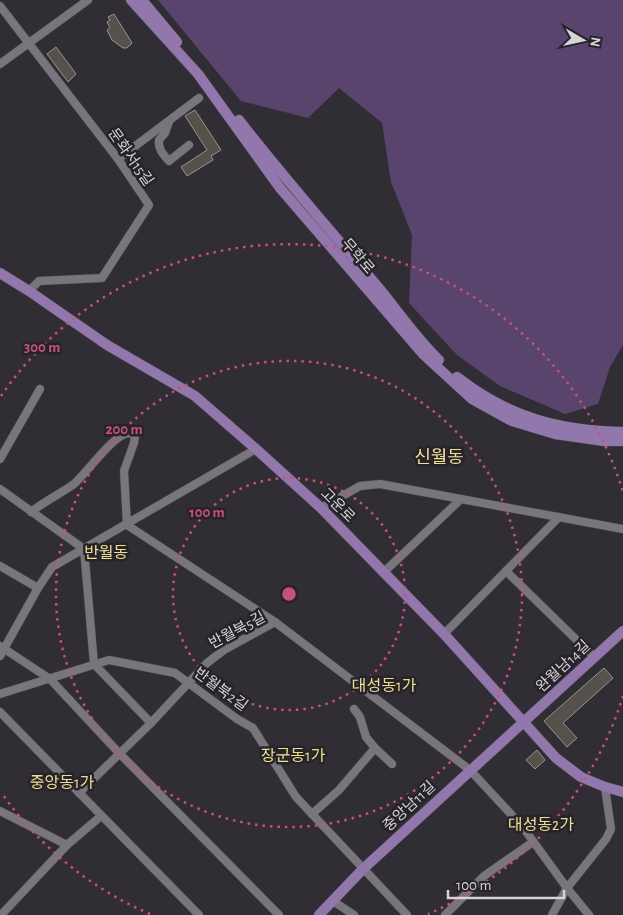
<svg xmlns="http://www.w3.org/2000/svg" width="623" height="915" font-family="'Alegreya Sans','Noto Sans KR',sans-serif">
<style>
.green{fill:#59446e}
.building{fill:#54524a;stroke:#96958c}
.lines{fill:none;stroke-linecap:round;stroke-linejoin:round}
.minor-casing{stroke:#4d4a50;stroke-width:9}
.major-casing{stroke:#4d4a50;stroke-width:11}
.minor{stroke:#78757d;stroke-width:8}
.major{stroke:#9277ac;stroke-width:10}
.ring{fill:none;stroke:#c85080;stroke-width:2.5;stroke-dasharray:2.5 5}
.labels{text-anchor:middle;stroke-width:5;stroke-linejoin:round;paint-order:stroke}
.street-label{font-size:15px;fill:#d6d4d8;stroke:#26232a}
.neighbourhood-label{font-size:16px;fill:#eddf90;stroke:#26232a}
.quarter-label{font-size:18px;fill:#eddf90;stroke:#26232a}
.centre{fill:#c85080;stroke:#26232a;stroke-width:2.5}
.ring-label{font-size:15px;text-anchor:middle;font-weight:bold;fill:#c85080;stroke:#26232a;stroke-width:5;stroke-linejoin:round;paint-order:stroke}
</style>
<rect width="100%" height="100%" fill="#302d34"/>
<!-- green -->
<polygon class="green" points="158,0 623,0 623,345 610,367 598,404 565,414 500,386 457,355 409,303 412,235 391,182 382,123 339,88 308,118 241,101"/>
<!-- building -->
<g class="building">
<polygon points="114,14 132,43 127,48 123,48 112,40 107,30 110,28 107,22 110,20 108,17"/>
<polygon points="56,47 76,74 68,82 47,54"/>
<polygon points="195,110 221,150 211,156 213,160 187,176 181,167 207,150 185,116"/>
<polygon points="604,668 613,678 563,723 577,738 567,747 544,721"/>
<polygon points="537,750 545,760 535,769 526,760"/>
</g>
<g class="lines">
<defs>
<g id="minor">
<polyline points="0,6 118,159 149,205 102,278 39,281 29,291"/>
<polyline points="0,64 88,0"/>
<path d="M169 122 165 133 159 140C158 149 163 154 169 161L189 145"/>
<polyline points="118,159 199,98"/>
<polyline points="0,459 40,389"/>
<polyline points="0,489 84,549 94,664 151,723"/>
<polyline points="321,508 360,486 380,484 623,529"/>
<path d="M31 512C45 501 60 494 74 484 86 474 113 435 128 433 131 433 132 434 135 436L134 443 124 471 127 525 275 622 470 770 522 826 567 888 589 915"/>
<polyline points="0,566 38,588"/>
<polyline points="506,571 594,657"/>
<polyline points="384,572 461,499"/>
<polyline points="444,634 559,517"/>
<polyline points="0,646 50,679 119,753 279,915"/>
<polyline points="0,656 38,588 52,567 256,449"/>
<polyline points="0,694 109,660 175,673 237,719 253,728 296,797 407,915"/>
<polyline points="354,709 360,717 366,737 375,748"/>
<polyline points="0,712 199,915"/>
<polyline points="79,793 151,723 207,663 224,650 275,622"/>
<polyline points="0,811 67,845"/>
<polyline points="312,814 339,790 375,748 392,764"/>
<polyline points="333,901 354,915"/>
<polyline points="1,915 67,845 101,816"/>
<polyline points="445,915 484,876 533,842"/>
<polyline points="552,915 567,888 606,839 611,829 605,787"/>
</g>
<g id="major">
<polyline points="131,0 198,74 280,188 423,354 472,399 512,421 555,434 604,441 623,441"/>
<polyline points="142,0 177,42"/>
<path d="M239 120C283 177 331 231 378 287 398 311 416 338 439 360"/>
<polyline points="0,273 29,291 107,345 195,396 256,449 321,508 444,634 556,758 581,777 605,787 623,792"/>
<path d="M457 377C508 417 559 431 623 432"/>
<polyline points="319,915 363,869 623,631"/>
</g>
</defs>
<!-- minor casing -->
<use href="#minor" class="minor-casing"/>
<!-- major casing -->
<use href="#major" class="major-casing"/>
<!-- minor -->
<use href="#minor" class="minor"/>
<!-- major -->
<use href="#major" class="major"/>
</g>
<!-- distance rings -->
<g class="ring">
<circle cx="289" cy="594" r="116"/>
<circle cx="289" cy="594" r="233"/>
<path d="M623 696A349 349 0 0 1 428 914M150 914A349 349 0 0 1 1 792M1 396A349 349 0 0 1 623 492"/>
</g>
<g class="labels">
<!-- street labels -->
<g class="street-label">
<text transform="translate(131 157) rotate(55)" y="5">문화서15길</text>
<text transform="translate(358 256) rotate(49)" y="5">무학로</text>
<text transform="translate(338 505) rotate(45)" y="5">고운로</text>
<text transform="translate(237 630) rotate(-28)" y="5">반월북5길</text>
<text transform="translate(563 666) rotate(-43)" y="5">완월남14길</text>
<text transform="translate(221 689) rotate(36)" y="5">반월북2길</text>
<text transform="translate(409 806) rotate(-43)" y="5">중앙남11길</text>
</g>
<!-- neighbourhood labels -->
<g class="neighbourhood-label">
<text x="106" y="558">반월동</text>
<text x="384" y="691">대성동1가</text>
<text x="293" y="761">장군동1가</text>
<text x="62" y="788">중앙동1가</text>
<text x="541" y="830">대성동2가</text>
</g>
<!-- quarter labels -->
<g class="quarter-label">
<text x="439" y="463">신월동</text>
</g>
</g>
<circle cx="289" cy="594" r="8" class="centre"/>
<g class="ring-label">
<text x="42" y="352">300 m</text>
<text x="124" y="434">200 m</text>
<text x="207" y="517">100 m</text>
</g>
<!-- north arrow -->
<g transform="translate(583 40) rotate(99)" stroke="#26232a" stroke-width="4" paint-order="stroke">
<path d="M0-4L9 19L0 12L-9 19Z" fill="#d6d4d8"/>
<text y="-8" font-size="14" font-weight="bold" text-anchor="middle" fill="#d6d4d8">N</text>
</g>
<!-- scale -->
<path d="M448 890v8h116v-8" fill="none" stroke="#d6d4d8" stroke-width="2.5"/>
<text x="456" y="890" font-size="15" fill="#d6d4d8" stroke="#26232a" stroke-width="4" paint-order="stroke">100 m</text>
</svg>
